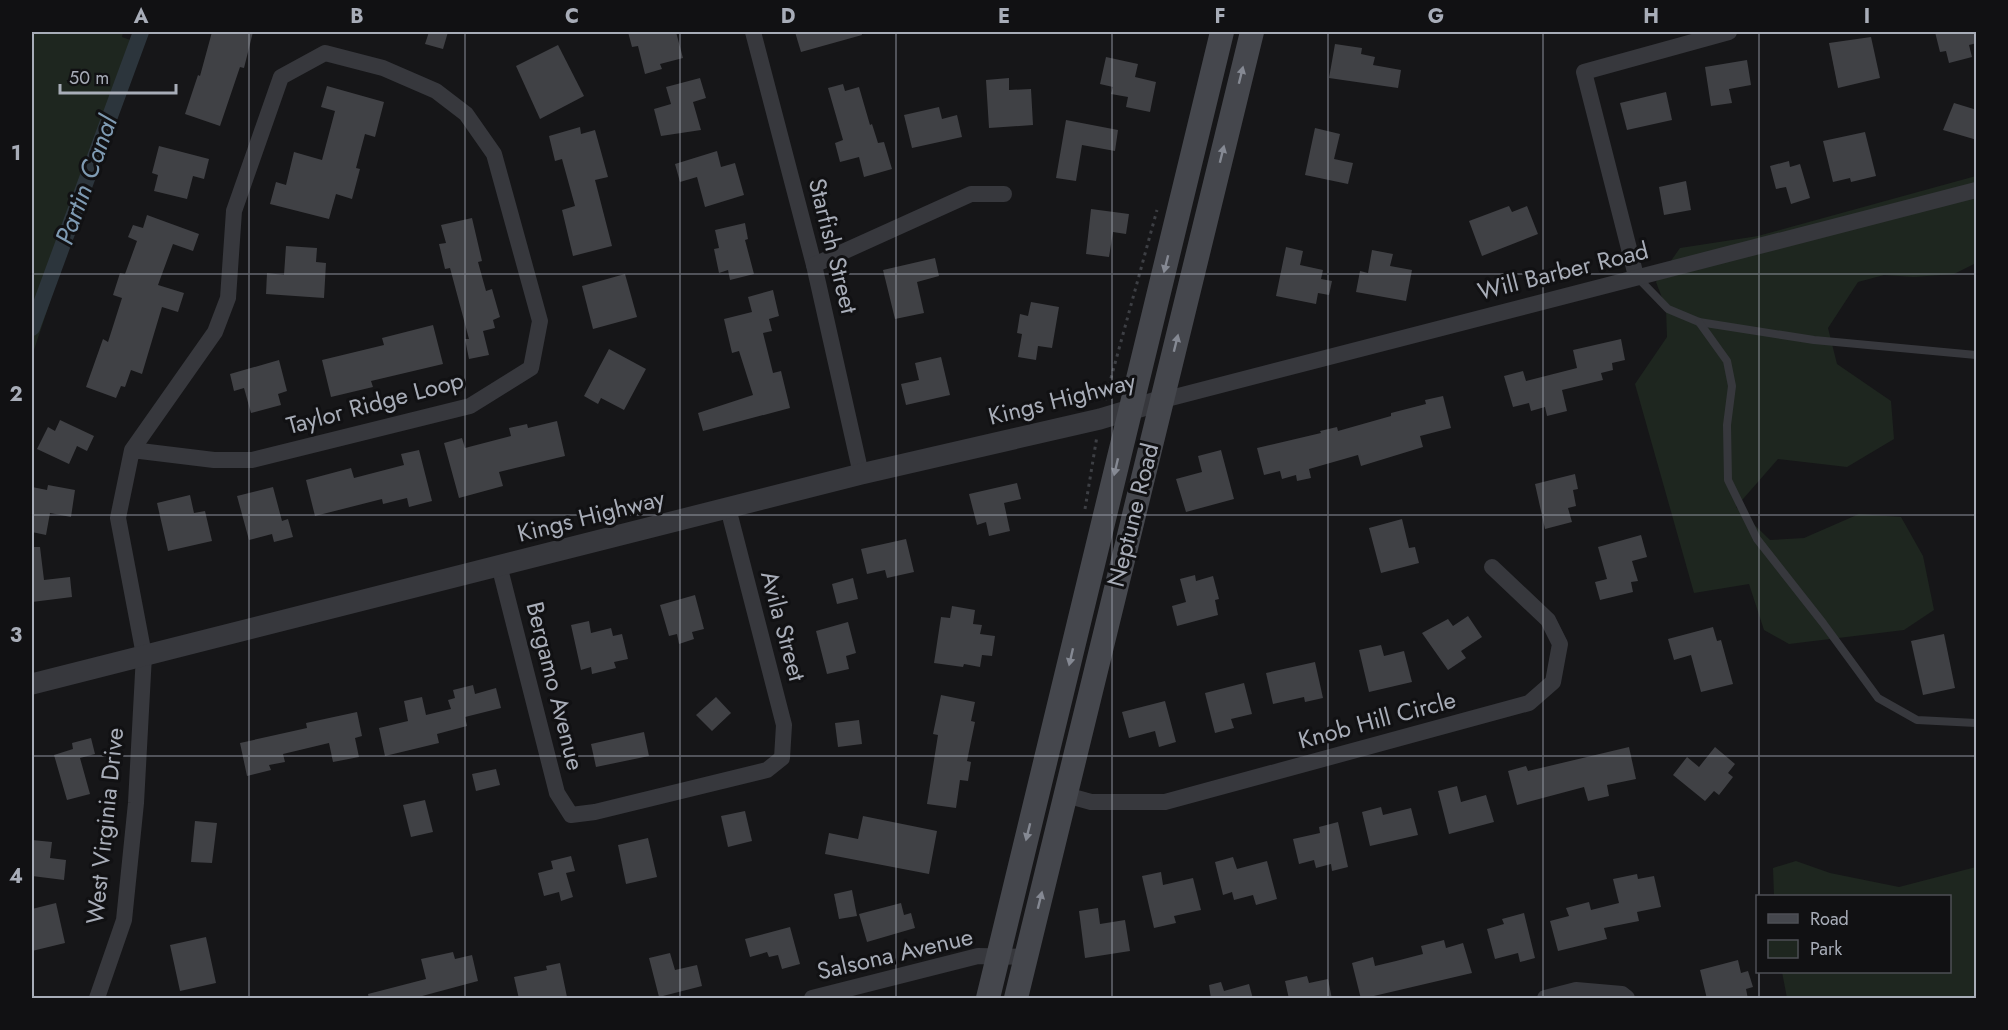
<svg xmlns="http://www.w3.org/2000/svg" width="2008" height="1030" font-family="Jost,sans-serif">
<style>
.green{fill:#1e261f}
.lines{fill:none;stroke-linecap:round;stroke-linejoin:round}
.canal{stroke:#2c353c;stroke-width:16}
.building{fill:#404145}
.path{stroke:#3d3f44;stroke-width:3;stroke-dasharray:3 4.5;stroke-linecap:butt}
.service{stroke:#37383d;stroke-width:8}
.minor{stroke:#37383d;stroke-width:16}
.tertiary{stroke:#37383d;stroke-width:21}
.secondary{stroke:#45474d;stroke-width:24}
.oneway{fill:#858993}
.grid{fill:none;stroke:#a8adb8;stroke-width:1.5;stroke-opacity:0.55}
.labels{text-anchor:middle;stroke-width:6;stroke-linejoin:round;paint-order:stroke}
.street-label{font-size:24px;fill:#a8adb8;stroke:#111113}
.water-label{font-size:26px;font-style:italic;fill:#7f9bb3;stroke:#111113}
.neatline{fill:none;stroke:#a8adb8;stroke-width:2}
.grid-label{font-size:20px;text-anchor:middle;font-weight:bold;fill:#a8adb8}
</style>
<rect width="100%" height="100%" fill="#161618"/>
<!-- green -->
<g class="green">
<polygon points="32,32 123,32 122,37 136,42 32,356"/>
<polygon points="1976,176 1976,263 1954,274 1914,277 1884,275 1858,282 1828,328 1837,364 1891,401 1894,439 1847,467 1778,459 1736,507 1770,540 1804,538 1859,514 1901,517 1923,556 1934,610 1904,630 1789,644 1764,630 1749,584 1694,593 1635,384 1667,337 1666,308 1656,282 1680,248 1758,236"/>
<polygon points="1796,861 1830,873 1899,887 1976,867 1976,998 1787,998 1782,972 1950,972 1950,896 1774,896 1773,868"/>
</g>
<g class="lines">
<!-- canal -->
<polyline class="canal" points="32,328 141,32"/>
</g>
<!-- building -->
<g class="building">
<polygon points="212,32 253,32 244,68 240,67 220,126 185,114 198,75 200,76"/>
<polygon points="429,32 448,32 443,49 425,44"/>
<polygon points="628,32 676,32 683,58 660,64 662,69 645,74 638,46 632,47"/>
<polygon points="795,32 861,32 862,35 801,52"/>
<polygon points="1935,32 1977,32 1977,43 1969,45 1972,57 1949,63 1946,51 1940,52"/>
<polygon points="1871,37 1880,78 1838,88 1829,43"/>
<polygon points="1335,44 1362,48 1361,54 1375,57 1373,65 1401,70 1398,88 1329,78"/>
<polygon points="558,45 584,96 540,119 516,66"/>
<polygon points="1106,57 1138,64 1135,77 1156,82 1150,112 1126,107 1128,97 1111,94 1113,87 1100,84"/>
<polygon points="1747,60 1751,85 1729,89 1732,103 1711,106 1705,67"/>
<polygon points="700,78 706,98 693,102 701,130 661,136 654,109 671,104 666,87"/>
<polygon points="1009,78 1009,90 1031,89 1033,125 989,128 986,80"/>
<polygon points="843,84 845,91 859,87 870,125 872,124 878,143 884,142 892,169 864,177 859,157 840,162 835,143 843,140 828,88"/>
<polygon points="327,86 384,102 375,137 365,134 356,168 360,169 352,199 336,194 329,219 270,204 276,182 286,185 294,152 322,160 335,111 321,107"/>
<polygon points="1666,92 1672,120 1627,130 1620,103"/>
<polygon points="1954,103 1977,110 1977,140 1943,130"/>
<polygon points="939,107 942,119 957,115 962,137 912,148 904,115"/>
<polygon points="1066,120 1118,130 1115,151 1082,145 1076,181 1056,178"/>
<polygon points="580,127 581,134 595,130 608,177 595,180 612,246 573,256 562,210 575,206 562,159 555,161 549,136"/>
<polygon points="1315,128 1340,134 1334,159 1353,163 1348,184 1305,175"/>
<polygon points="1865,132 1876,176 1851,182 1850,178 1833,182 1823,141"/>
<polygon points="159,146 209,159 204,179 193,176 187,199 154,191 158,175 152,173"/>
<polygon points="717,151 721,167 735,163 744,195 705,207 697,177 680,182 675,164"/>
<polygon points="1789,161 1790,167 1800,164 1810,198 1791,204 1786,187 1776,189 1770,166"/>
<polygon points="1686,181 1691,210 1664,215 1659,187"/>
<polygon points="1509,206 1512,212 1527,206 1538,234 1482,256 1469,221"/>
<polygon points="1091,209 1129,214 1126,234 1113,232 1109,257 1086,254"/>
<polygon points="147,215 199,234 193,251 173,244 158,285 184,293 178,312 162,307 142,374 131,370 125,387 121,386 116,398 86,387 103,339 108,342 122,298 113,295 120,273 125,274 137,241 128,237 133,225 143,228"/>
<polygon points="472,218 482,261 478,262 486,291 492,289 500,317 493,320 495,328 483,331 489,355 469,359 465,339 469,339 450,268 445,269 439,244 446,243 441,225"/>
<polygon points="745,223 748,239 745,240 754,274 730,280 728,270 719,273 714,249 719,248 715,230"/>
<polygon points="286,246 317,248 316,262 326,263 324,298 266,294 267,273 284,275"/>
<polygon points="1286,247 1303,251 1300,265 1323,270 1321,279 1332,281 1329,295 1318,293 1316,304 1276,296"/>
<polygon points="1372,250 1393,254 1390,266 1412,270 1406,301 1356,292 1360,271 1368,273"/>
<polygon points="935,258 939,276 917,282 924,313 895,319 883,270"/>
<polygon points="625,274 637,317 593,329 582,286"/>
<polygon points="773,290 779,316 769,319 772,331 763,333 773,373 781,371 790,408 703,431 698,413 753,395 739,351 732,353 724,319 752,312 748,297"/>
<polygon points="1031,302 1059,307 1052,348 1038,346 1036,360 1018,357 1022,334 1017,333 1020,314 1028,316"/>
<polygon points="433,325 443,364 371,381 373,387 331,397 322,360 384,345 382,338"/>
<polygon points="1621,339 1625,360 1612,363 1613,370 1601,373 1603,380 1562,390 1567,411 1547,416 1545,407 1531,411 1529,403 1513,407 1504,376 1523,371 1526,381 1577,368 1573,350"/>
<polygon points="609,349 646,369 624,410 601,398 598,404 584,396"/>
<polygon points="941,357 950,395 906,405 901,384 919,380 915,363"/>
<polygon points="279,360 287,391 278,394 281,405 251,413 244,388 234,391 230,374"/>
<polygon points="1443,396 1451,428 1420,436 1423,447 1361,466 1358,455 1309,469 1311,478 1297,481 1296,475 1282,479 1280,471 1264,475 1257,448 1321,433 1320,431 1337,427 1338,431 1391,416 1391,413 1426,404 1425,400"/>
<polygon points="60,420 94,436 87,451 77,446 69,464 37,449 48,427 55,431"/>
<polygon points="557,421 565,456 499,472 503,486 459,498 444,443 462,438 465,448 511,436 509,428 527,424 528,428"/>
<polygon points="419,450 432,501 409,507 407,498 383,504 382,499 315,516 306,480 351,468 354,478 404,465 401,454"/>
<polygon points="1221,450 1234,499 1186,512 1176,479 1202,472 1198,456"/>
<polygon points="1575,474 1578,489 1573,490 1576,506 1568,508 1572,522 1545,529 1535,484"/>
<polygon points="1017,483 1021,499 1004,503 1010,531 989,536 986,522 977,525 969,494"/>
<polygon points="48,485 75,490 71,517 50,513 46,535 32,532 32,487 47,490"/>
<polygon points="273,487 282,521 288,519 293,537 274,542 272,534 249,540 237,496"/>
<polygon points="190,495 194,513 205,511 212,541 168,551 157,503"/>
<polygon points="1402,519 1409,548 1415,547 1419,563 1381,573 1369,528"/>
<polygon points="1641,535 1647,557 1632,561 1638,581 1631,582 1633,592 1600,600 1595,582 1607,579 1598,547"/>
<polygon points="906,539 914,572 887,578 885,570 867,574 861,549"/>
<polygon points="32,547 40,547 44,580 70,577 72,597 32,602"/>
<polygon points="1195,575 1196,581 1213,576 1219,599 1215,600 1218,615 1177,626 1172,606 1186,602 1180,579"/>
<polygon points="853,578 858,599 837,604 832,584"/>
<polygon points="695,595 704,629 692,632 694,639 679,644 677,634 669,636 660,605"/>
<polygon points="952,606 975,610 973,624 982,625 980,634 995,636 992,656 982,655 980,667 964,664 963,667 934,663 941,617 950,618"/>
<polygon points="1468,616 1482,637 1461,651 1466,658 1448,670 1422,633 1448,619 1453,626"/>
<polygon points="589,621 591,633 611,628 613,636 622,634 628,659 614,662 616,668 592,674 591,667 581,670 571,625"/>
<polygon points="848,622 856,653 846,656 849,669 827,674 816,631"/>
<polygon points="1713,627 1717,641 1721,640 1733,684 1701,692 1691,655 1674,660 1668,639"/>
<polygon points="1944,634 1955,688 1923,695 1911,641"/>
<polygon points="1381,645 1384,656 1404,651 1412,682 1369,692 1359,650"/>
<polygon points="1315,662 1323,698 1305,702 1304,697 1273,704 1266,673"/>
<polygon points="1244,683 1252,714 1231,719 1234,728 1215,733 1205,693"/>
<polygon points="473,685 475,694 496,688 501,708 465,717 467,726 437,734 439,743 385,756 379,728 408,721 404,701 422,697 426,715 451,709 448,700 455,698 453,690"/>
<polygon points="941,695 975,702 971,721 975,722 967,761 971,762 968,781 960,780 956,808 927,804 938,735 933,734"/>
<polygon points="716,697 731,713 712,731 696,715"/>
<polygon points="1165,701 1176,742 1159,747 1155,731 1129,738 1122,712"/>
<polygon points="357,712 362,736 355,738 359,757 333,762 329,743 283,754 285,762 269,765 271,770 247,776 240,743 307,728 306,723"/>
<polygon points="859,720 862,744 838,747 835,723"/>
<polygon points="644,732 649,756 596,767 591,744"/>
<polygon points="91,738 95,754 80,758 90,794 67,800 54,755 73,749 72,743"/>
<polygon points="1629,747 1636,779 1607,785 1609,796 1588,801 1584,787 1517,805 1508,771 1526,766 1528,771"/>
<polygon points="1715,747 1735,764 1728,773 1733,777 1719,795 1714,791 1705,801 1673,775 1687,757 1699,767"/>
<polygon points="496,769 500,785 476,791 472,774"/>
<polygon points="1457,786 1461,802 1486,795 1494,822 1449,834 1438,791"/>
<polygon points="425,800 433,832 411,837 403,805"/>
<polygon points="1381,807 1383,815 1411,808 1418,835 1370,846 1362,812"/>
<polygon points="745,811 752,841 728,847 721,816"/>
<polygon points="863,816 937,831 929,874 825,854 829,833 858,839"/>
<polygon points="195,821 217,823 212,863 191,862"/>
<polygon points="1338,822 1348,867 1332,871 1331,864 1316,868 1314,860 1299,864 1293,839 1320,833 1319,827"/>
<polygon points="648,838 657,877 626,884 618,845"/>
<polygon points="32,840 52,842 50,858 66,860 64,880 32,876"/>
<polygon points="571,856 575,871 566,873 573,897 561,901 559,892 544,896 538,873 553,869 551,861"/>
<polygon points="1233,857 1237,869 1267,861 1277,899 1256,905 1253,895 1234,900 1232,892 1223,895 1215,862"/>
<polygon points="1161,872 1163,885 1193,878 1201,910 1174,916 1176,923 1154,928 1142,876"/>
<polygon points="1637,874 1638,879 1654,876 1661,907 1637,912 1639,921 1604,928 1607,939 1558,951 1550,921 1569,916 1566,908 1589,902 1591,910 1619,903 1613,879"/>
<polygon points="852,890 857,916 839,919 834,894"/>
<polygon points="56,903 65,943 32,951 32,909"/>
<polygon points="901,903 904,915 911,913 915,928 867,942 859,914"/>
<polygon points="1098,908 1100,924 1125,920 1130,951 1085,958 1079,911"/>
<polygon points="1524,913 1535,958 1520,962 1518,953 1495,959 1487,929 1504,924 1502,919"/>
<polygon points="790,927 800,964 782,969 778,955 769,957 767,952 750,957 745,939"/>
<polygon points="206,937 216,983 180,991 170,945"/>
<polygon points="1444,940 1446,948 1463,943 1472,973 1361,999 1352,963 1373,957 1375,966 1396,961 1423,954 1421,946"/>
<polygon points="453,952 455,959 472,955 478,981 411,999 369,999 368,994 426,979 421,959"/>
<polygon points="670,953 675,970 697,965 702,986 659,997 649,958"/>
<polygon points="1738,960 1741,973 1748,971 1753,987 1746,989 1748,999 1707,999 1700,970"/>
<polygon points="560,963 567,997 519,999 514,977 547,970 546,966"/>
<polygon points="1307,976 1309,983 1328,979 1332,999 1289,999 1285,981"/>
<polygon points="1221,982 1224,991 1249,984 1253,999 1211,999 1209,985"/>
</g>
<g class="lines">
<!-- path -->
<g class="path">
<polyline points="1105,400 1157,210"/>
<polyline points="1085,509 1097,436"/>
</g>
<!-- service -->
<g class="service">
<polyline points="1637,277 1668,309 1699,322 1814,340 1976,355"/>
<polyline points="1699,322 1727,361 1732,386 1727,425 1728,480 1757,539 1823,623 1878,698 1917,720 1976,723"/>
</g>
<!-- minor -->
<g class="minor">
<polyline points="753,32 814,265 861,474"/>
<polyline points="814,265 971,194 1004,194"/>
<polyline points="1636,276 1584,72 1729,32"/>
<polyline points="1163,400 1976,190"/>
<polyline points="499,565 557,793 571,815 595,812 767,770 782,758 784,725 728,508"/>
<polyline points="1066,795 1091,802 1165,802 1529,703 1553,682 1560,644 1548,620 1492,567"/>
<polyline points="97,998 124,920 136,803 144,655 118,518 132,450 215,332 228,298 234,211 281,77 325,53 383,68 436,91 466,114 494,154 540,321 531,368 470,406 252,460 214,460 132,450"/>
<polyline points="812,998 978,956 1026,957"/>
<polyline points="1545,998 1576,990 1622,994 1627,998"/>
</g>
<!-- tertiary -->
<polyline class="tertiary" points="32,684 861,474 1100,419 1163,400"/>
<!-- secondary -->
<g class="secondary">
<polyline points="988,998 1222,32"/>
<polyline points="1016,998 1252,32"/>
</g>
</g>
<!-- one-way arrows -->
<defs><path id="oneway-solid" d="M-6-.8H1V-3.2L6.5 0L1 3.2V.8H-6Z" transform="scale(1.5)"/></defs>
<g class="oneway">
<use href="#oneway-solid" transform="translate(1241 75) rotate(-76)"/>
<use href="#oneway-solid" transform="translate(1222 154) rotate(-76)"/>
<use href="#oneway-solid" transform="translate(1166 264) rotate(104)"/>
<use href="#oneway-solid" transform="translate(1176 343) rotate(-76)"/>
<use href="#oneway-solid" transform="translate(1116 467) rotate(103)"/>
<use href="#oneway-solid" transform="translate(1071 657) rotate(103)"/>
<use href="#oneway-solid" transform="translate(1028 832) rotate(104)"/>
<use href="#oneway-solid" transform="translate(1040 900) rotate(-76)"/>
</g>
<!-- grid -->
<path class="grid" d="M249 32V998M465 32V998M680 32V998M896 32V998M1112 32V998M1328 32V998M1543 32V998M1759 32V896M32 274H1976M32 515H1976M32 756H1976M1759 972V998"/>
<g class="labels">
<!-- street labels -->
<g class="street-label">
<text transform="translate(833 246) rotate(76)" y="8">Starfish Street</text>
<text transform="translate(1563 271) rotate(-14)" y="8">Will Barber Road</text>
<text transform="translate(1062 399) rotate(-14)" y="8">Kings Highway</text>
<text transform="translate(375 403) rotate(-15)" y="8">Taylor Ridge Loop</text>
<text transform="translate(1133 515) rotate(-76)" y="8">Neptune Road</text>
<text transform="translate(591 516) rotate(-14)" y="8">Kings Highway</text>
<text transform="translate(783 626) rotate(75)" y="8">Avila Street</text>
<text transform="translate(555 686) rotate(76)" y="8">Bergamo Avenue</text>
<text transform="translate(1377 720) rotate(-15)" y="8">Knob Hill Circle</text>
<text transform="translate(105 826) rotate(-84)" y="8">West Virginia Drive</text>
<text transform="translate(895 954) rotate(-13)" y="8">Salsona Avenue</text>
</g>
<!-- water labels -->
<g class="water-label">
<text transform="translate(86 180) rotate(-70)" y="9">Partin Canal</text>
</g>
</g>
<!-- border -->
<rect width="2008" height="1030" fill="none" stroke="#111113" stroke-width="66"/>
<!-- legend -->
<rect x="1756" y="895" width="195" height="78" fill="#111113" stroke="#4d4f55" stroke-width="1.5"/>
<rect x="1768" y="914" width="30" height="9" fill="#45474d" stroke="#4d4f55" stroke-width="1.5"/>
<text x="1810" y="925" font-size="18" fill="#a8adb8">Road</text>
<rect x="1768" y="940" width="30" height="18" fill="#1e261f" stroke="#4d4f55" stroke-width="1.5"/>
<text x="1810" y="955" font-size="18" fill="#a8adb8">Park</text>
<!-- scale -->
<path d="M60 84v9h116v-9" fill="none" stroke="#a8adb8" stroke-width="3"/>
<text x="69" y="84" font-size="18" fill="#a8adb8" stroke="#111113" stroke-width="4.5" paint-order="stroke">50 m</text>
<rect x="33" y="33" width="1942" height="964" class="neatline"/>
<g class="grid-label">
<text x="141" y="23">A</text>
<text x="357" y="23">B</text>
<text x="572" y="23">C</text>
<text x="788" y="23">D</text>
<text x="1004" y="23">E</text>
<text x="1220" y="23">F</text>
<text x="1436" y="23">G</text>
<text x="1651" y="23">H</text>
<text x="1867" y="23">I</text>
<text x="16" y="160">1</text>
<text x="16" y="401">2</text>
<text x="16" y="642">3</text>
<text x="16" y="883">4</text>
</g>
</svg>
